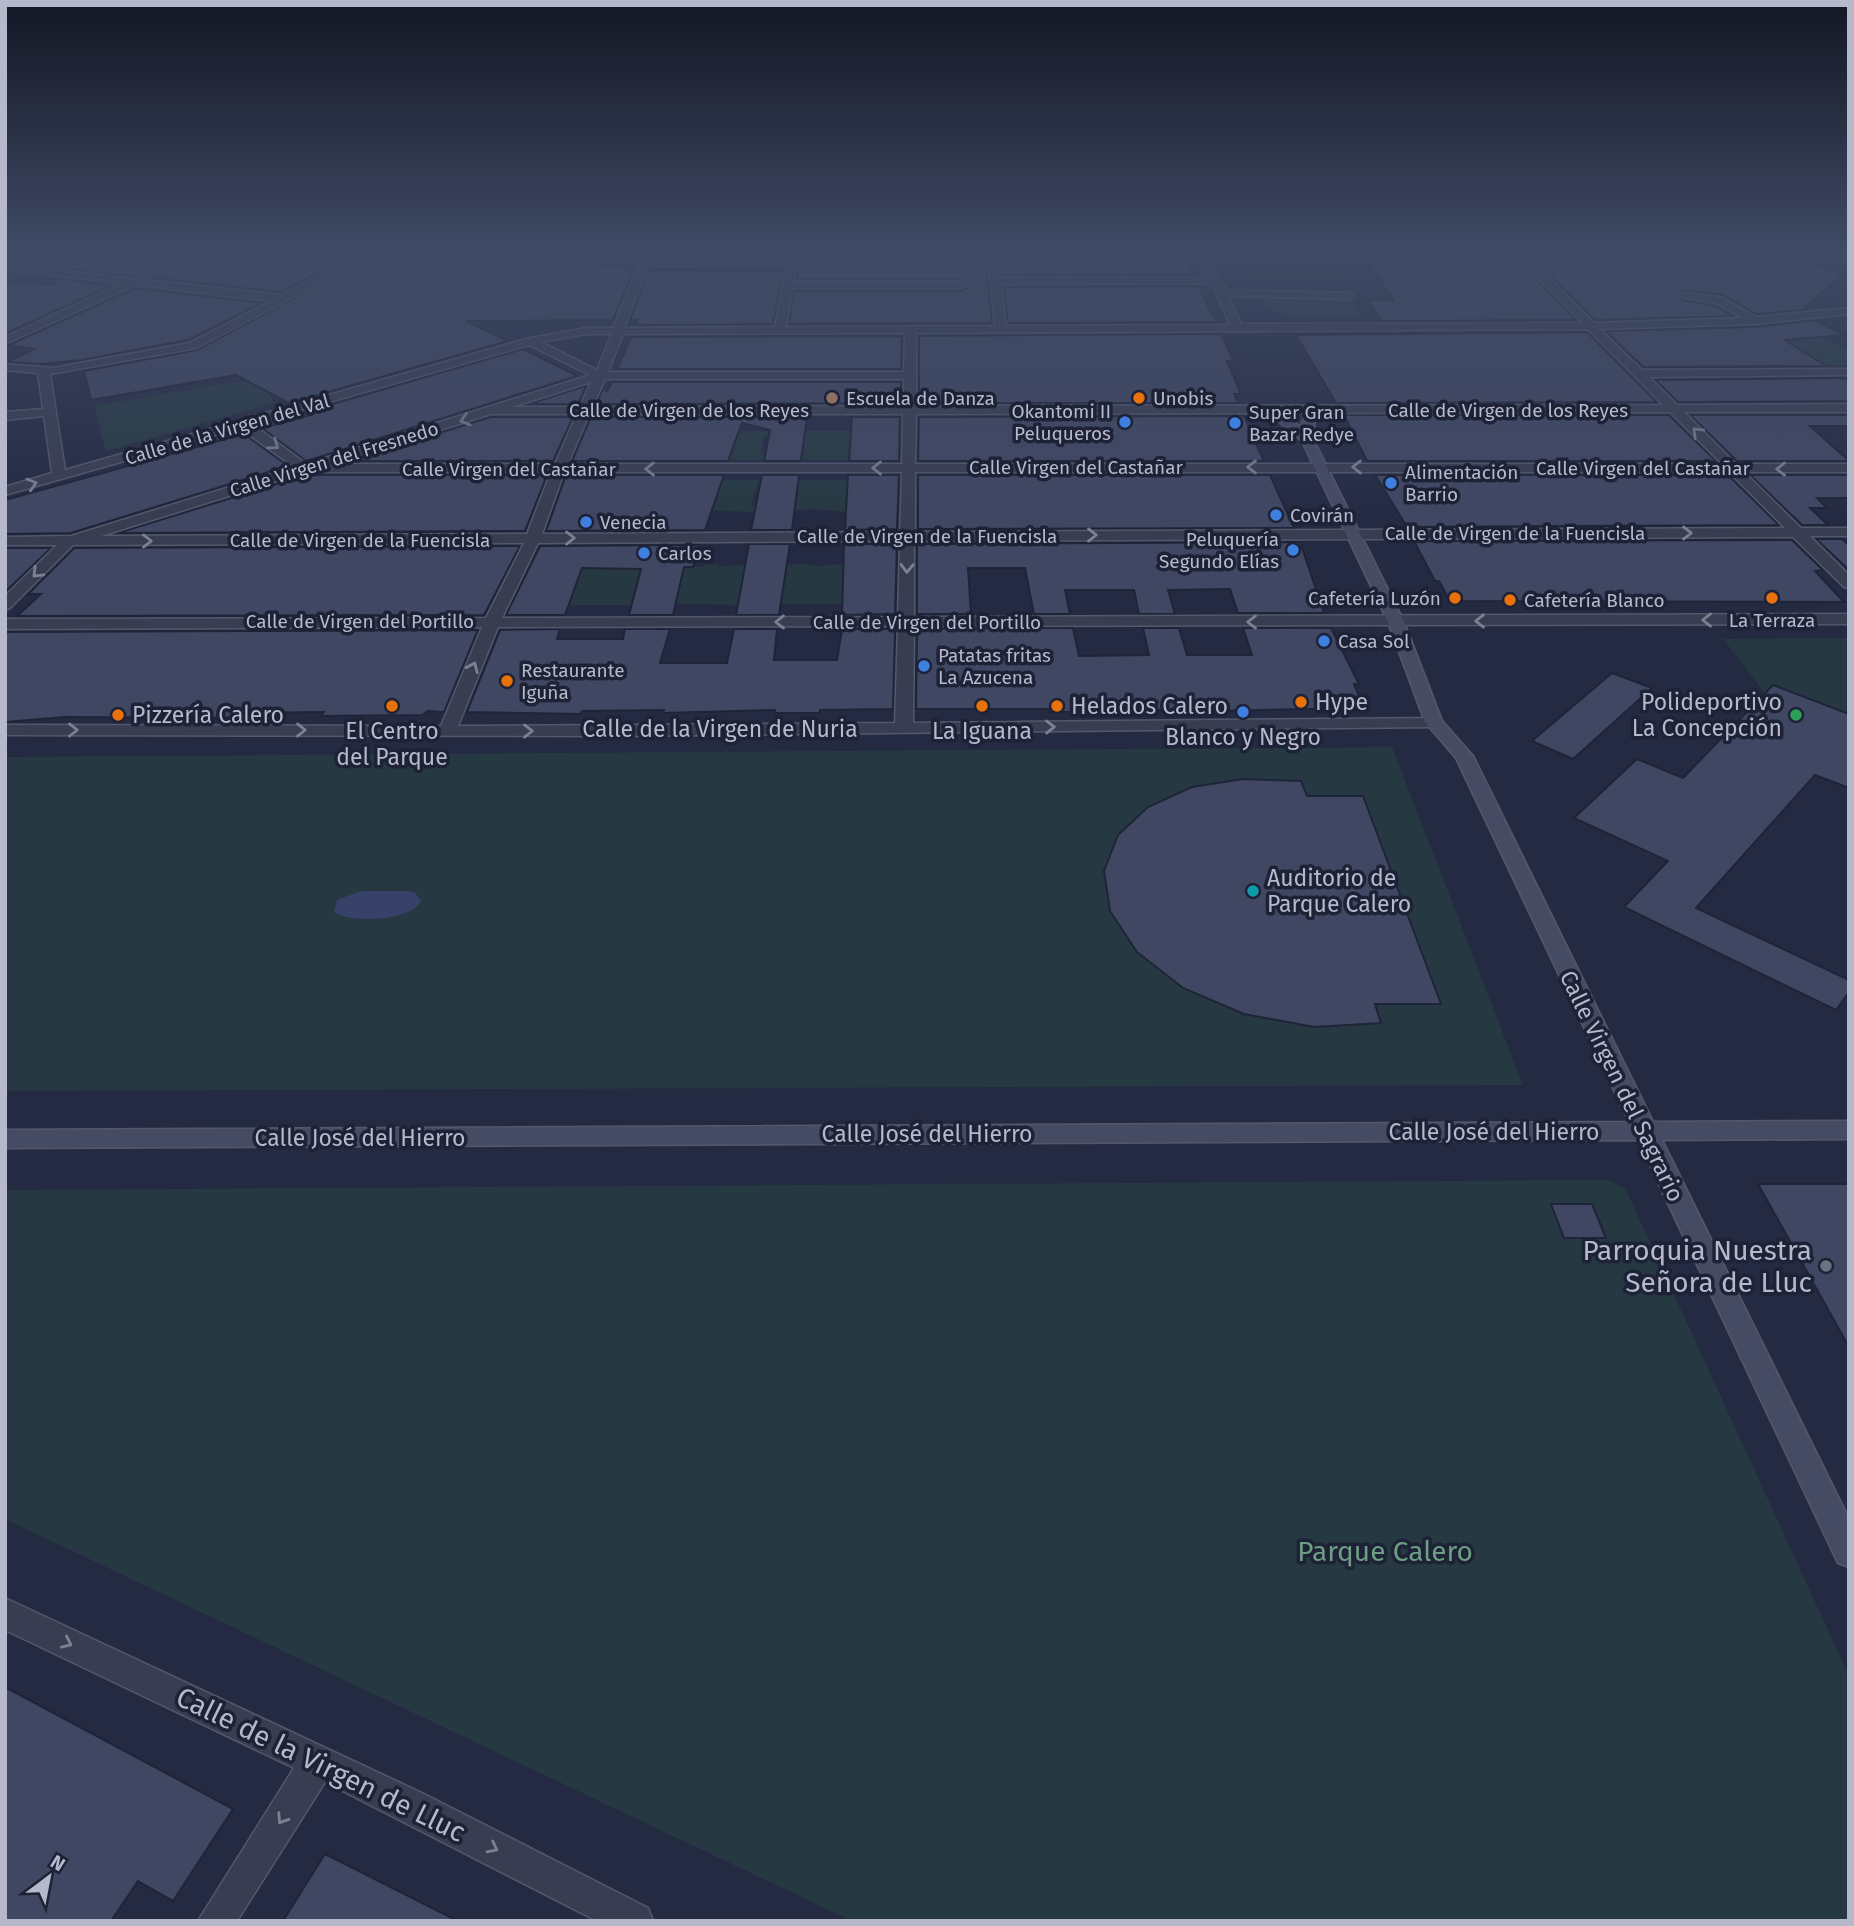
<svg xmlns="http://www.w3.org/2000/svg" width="1854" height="1926" font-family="'Fira Sans',sans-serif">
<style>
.green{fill:#263942}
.water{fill:#374169}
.building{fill:#404762;stroke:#1f2438;stroke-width:2}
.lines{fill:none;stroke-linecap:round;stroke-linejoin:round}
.street-casing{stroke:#53586b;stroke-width:3}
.secondary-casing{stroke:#53586b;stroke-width:3}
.street{fill:#393d51;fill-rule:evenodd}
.secondary{fill:#464b64;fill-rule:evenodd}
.oneway{stroke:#7d8194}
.education-dot{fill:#8d6e63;stroke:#1d2236;stroke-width:2.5}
.food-dot{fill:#e8710a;stroke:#1d2236;stroke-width:2.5}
.shop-dot{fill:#3f7fe0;stroke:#1d2236;stroke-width:2.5}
.leisure-dot{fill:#2e9e5b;stroke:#1d2236;stroke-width:2.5}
.culture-dot{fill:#0f9aa8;stroke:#1d2236;stroke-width:2.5}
.worship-dot{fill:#6b7280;stroke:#1d2236;stroke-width:2.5}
.labels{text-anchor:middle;stroke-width:7;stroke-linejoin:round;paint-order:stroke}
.far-poi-label{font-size:19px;fill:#b5b9cb;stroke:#1d2236;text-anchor:start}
.far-street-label{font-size:19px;fill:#b5b9cb;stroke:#1d2236}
.poi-label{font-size:23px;fill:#b5b9cb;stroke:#1d2236;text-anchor:start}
.street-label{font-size:23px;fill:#b5b9cb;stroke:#1d2236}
.near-poi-label{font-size:28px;fill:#b5b9cb;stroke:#1d2236;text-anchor:end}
.near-park-label{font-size:28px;fill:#6b9e83;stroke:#1d2236}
.near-street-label{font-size:28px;fill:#b5b9cb;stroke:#1d2236}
</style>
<rect width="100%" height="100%" fill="#242a42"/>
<!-- green -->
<g class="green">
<polygon points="1256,250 1347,250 1359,267 1351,276 1339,278 1255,278 1247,276 1244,271 1231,271"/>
<polygon points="1259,296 1351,298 1364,318 1303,318 1267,309"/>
<polygon points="1818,336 1849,350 1849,365 1824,365 1782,339"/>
<polygon points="261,378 274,403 106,451 94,406"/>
<polygon points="735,431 768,431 767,436 763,437 761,453 766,453 765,460 703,460"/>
<polygon points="799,431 856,431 854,460 793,460"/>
<polygon points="699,480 759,480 751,505 756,506 753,512 703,510"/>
<polygon points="791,480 852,480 848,486 849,512 810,509 786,512"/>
<polygon points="718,564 719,567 750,564 741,590 743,605 671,604 680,565 703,567 704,565"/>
<polygon points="806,564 823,567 824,565 850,564 847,604 776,604 782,565"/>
<polygon points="599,566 616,569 618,566 648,566 636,605 562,605 573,567"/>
<polygon points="1849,638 1849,788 1721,738 1764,692 1723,639"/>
<polygon points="1392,747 1523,1085 5,1091 5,757"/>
<polygon points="1593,1180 1609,1180 1626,1190 1849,1676 1849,1921 852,1921 5,1519 5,1190"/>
</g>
<!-- water -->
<path class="water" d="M361 891H409L415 893 421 901C412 921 350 924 334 912L337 900Z"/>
<!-- building -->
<g class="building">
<polygon points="48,250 187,250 133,276 51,267"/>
<polygon points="211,250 362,250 281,292 155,278"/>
<polygon points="385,250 459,250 634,269 613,320 466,321 508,341 289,403 236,375 91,400 84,371 197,350"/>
<polygon points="1465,250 1508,250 1576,320 1382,321 1367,300 1394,300 1361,252"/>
<polygon points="1525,250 1641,250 1667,264 1698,250 1745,250 1844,273 1802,310 1757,314 1723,295 1688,290 1682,292 1682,300 1715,306 1733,316 1595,320"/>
<polygon points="1184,254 1193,274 1002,275 1000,256"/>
<polygon points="967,255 985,256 992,323 789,324 794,291 962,291 969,286 962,279 796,279 801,256"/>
<polygon points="649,270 783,271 773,324 636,325 638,320 630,320"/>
<polygon points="54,278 112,285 5,334 5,287 18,281 55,285"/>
<polygon points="1198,286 1216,322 1008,323 1004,287"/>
<polygon points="135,288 262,303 188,340 82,360 41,364 8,362 34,349 9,345"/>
<polygon points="1815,320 1844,335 1785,340 1826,366 1643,367 1606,331 1755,327"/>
<polygon points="1587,332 1657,402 1336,403 1296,335"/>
<polygon points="1221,334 1234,361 1227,361 1241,394 1234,394 1238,403 919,403 919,336"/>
<polygon points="902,336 901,369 617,369 631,337"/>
<polygon points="523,349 577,376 306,461 262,428 311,415 305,412"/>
<polygon points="1844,378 1849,381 1849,401 1678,402 1655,380"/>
<polygon points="612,382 901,382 901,403 596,404 603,389 607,391"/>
<polygon points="586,386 578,404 529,404"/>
<polygon points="1344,415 1669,415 1716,461 1367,461"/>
<polygon points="1690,415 1849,415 1849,426 1810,426 1849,461 1737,461"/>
<polygon points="1244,416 1264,461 918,461 919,417"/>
<polygon points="491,417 573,417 553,461 348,461"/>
<polygon points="591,417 807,417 801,461 764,461 770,430 742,423 728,461 572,461"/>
<polygon points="852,417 900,417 899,461 849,461"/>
<polygon points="244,434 288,466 71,533 5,534 5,500"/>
<polygon points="306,475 547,475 525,531 118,533"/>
<polygon points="566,475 724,475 705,530 546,531"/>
<polygon points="762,475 799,475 792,530 751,530"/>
<polygon points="848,475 899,475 897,529 845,530"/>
<polygon points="918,475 1270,475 1294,528 918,529"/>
<polygon points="1375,475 1728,475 1779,525 1407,527"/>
<polygon points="1750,475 1849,475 1849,498 1817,498 1827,508 1810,508 1828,525 1802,525"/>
<polygon points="1816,539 1842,539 1849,545 1849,570"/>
<polygon points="1792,540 1823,570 1815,571 1844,602 1450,601 1439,581 1435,581 1414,541"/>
<polygon points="1300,542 1324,613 1238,613 1230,589 1168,590 1175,614 1139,614 1134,590 1065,590 1070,614 1034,614 1025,568 968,568 971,614 917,614 917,544"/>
<polygon points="749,544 790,544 779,615 736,615"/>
<polygon points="844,544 897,544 895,614 842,615"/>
<polygon points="700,545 693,567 684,567 673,615 629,615 641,569 582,568 565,615 506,615 540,546"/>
<polygon points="520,546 484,615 17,616 41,594 28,594 74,548"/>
<polygon points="5,548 51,548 5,592"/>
<polygon points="972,628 1073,628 1079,656 1149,655 1143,628 1179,628 1187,655 1252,655 1243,628 1331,628 1359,684 1354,684 1364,708 1210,711 1081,708 1082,712 1049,712 1049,709 916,709 917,629"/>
<polygon points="560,629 557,639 623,639 625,629 670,629 660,663 727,663 734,629 777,629 774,660 837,660 842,629 895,629 893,709 820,710 820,713 775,713 775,710 663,713 664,710 582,711 580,714 467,712 500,630"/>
<polygon points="478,630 444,712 428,711 422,715 321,716 324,712 239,713 236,718 65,717 5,722 5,632"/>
<polygon points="1612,673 1652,688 1573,759 1532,741"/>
<polygon points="1773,685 1849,714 1849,788 1815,775 1696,908 1849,980 1849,992 1836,1010 1624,907 1668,861 1574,818 1637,759 1683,778"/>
<polygon points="1243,779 1301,781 1307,796 1363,796 1441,1004 1375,1004 1381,1023 1314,1027 1244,1014 1183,988 1137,952 1110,911 1104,871 1118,835 1148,807 1192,787"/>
<polygon points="1758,1184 1849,1184 1849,1347"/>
<polygon points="1551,1204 1592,1204 1606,1238 1564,1238"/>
<polygon points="5,1687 233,1809 173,1901 138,1881 111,1921 5,1921"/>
<polygon points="325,1854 458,1921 283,1921"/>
</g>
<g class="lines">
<defs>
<g id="street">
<path d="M31 250H45L15 265 133 279 194 250H208L146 280 281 295 369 250H382L196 348 50 374 65 470 526 339 586 328H613L640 261 556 250 643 256 645 250H655L650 260H792L797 263 792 266H648L624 328 775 327 785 272 790 269 795 272 793 282H962L967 285 962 288H792L786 327 995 326 987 250H997L1000 278 1209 277 1194 250H1204L1226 290 1349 293 1354 296 1349 299 1228 296 1241 324 1582 323 1510 250H1521L1594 323 1742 318 1716 303 1684 298V294L1688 293 1723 298 1756 317 1849 308V314L1755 324 1600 329 1642 370 1849 369V375L1649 377 1677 405 1849 404V412H1684L1736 464H1849V472H1744L1801 528H1849V536H1810L1849 575V588L1844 587 1793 537 914 541V617L1849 614V624L914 626 913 723 1440 718 1443 722 1434 727 617 736 5 735V725L441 726 482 627 5 629V619L486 618 524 543 73 545 10 608 5 610V596L57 545H5V537L71 536 294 467 240 428 5 495V487L52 473 44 416 5 420V412L43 409 38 373 5 370V364L53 368 189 343 271 301 135 285 5 344V337L122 283 5 270V262ZM1212 283 1230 325 1006 326 1001 284ZM1588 329 1663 405 916 406V333ZM905 333 904 372H608L623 334ZM586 334H612L597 370 541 342ZM529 345 590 375 306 464 252 424ZM605 379H904V406L592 407ZM591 382 580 407H512ZM1670 412 1722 464H915L916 414ZM491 414H577L555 464H331ZM589 414H903L902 464H568ZM306 472H551L527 534 101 536ZM564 472H902L900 532 542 534ZM915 472H1729L1785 528 915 532ZM900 541 898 617 502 618 538 543ZM898 626 895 723 458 726 498 627Z"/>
<polygon points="5,1598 424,1794 648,1908 653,1921 597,1921 325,1782 237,1921 198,1921 294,1768 5,1630"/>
</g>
<g id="secondary">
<polygon points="1815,250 1829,250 1849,258 1849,265"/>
<polygon points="1255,406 1284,413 1300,427 1306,413 1329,406 1335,410 1315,418 1313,439 1404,622 1442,721 1473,756 1653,1122 1849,1121 1849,1139 1662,1140 1849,1519 1849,1567 1838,1563 1638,1140 5,1148 5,1130 1629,1122 1456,758 1425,722 1388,622 1302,441 1276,419 1251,413 1251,407"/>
</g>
</defs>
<!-- street casing -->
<use href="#street" class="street-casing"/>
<!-- secondary casing -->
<use href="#secondary" class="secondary-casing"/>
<!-- street -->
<use href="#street" class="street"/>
<!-- secondary -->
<use href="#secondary" class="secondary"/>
</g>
<!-- one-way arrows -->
<defs><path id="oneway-chevron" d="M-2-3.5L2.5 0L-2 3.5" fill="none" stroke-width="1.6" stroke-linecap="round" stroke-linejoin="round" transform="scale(1.75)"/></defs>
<g class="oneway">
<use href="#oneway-chevron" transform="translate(465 420) rotate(163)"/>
<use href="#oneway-chevron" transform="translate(1697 432) rotate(-135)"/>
<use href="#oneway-chevron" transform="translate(274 445) rotate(36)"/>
<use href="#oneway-chevron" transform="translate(1252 467) rotate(180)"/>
<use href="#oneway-chevron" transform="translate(1357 467) rotate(-180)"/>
<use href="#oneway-chevron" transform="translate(877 468) rotate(180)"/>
<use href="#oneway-chevron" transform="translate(650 469) rotate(180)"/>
<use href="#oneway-chevron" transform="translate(1781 469) rotate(180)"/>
<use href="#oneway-chevron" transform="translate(32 484) rotate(-16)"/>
<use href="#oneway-chevron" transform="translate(1687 533)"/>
<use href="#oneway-chevron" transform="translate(1092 535)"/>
<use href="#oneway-chevron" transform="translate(570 538)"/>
<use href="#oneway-chevron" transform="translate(147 541)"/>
<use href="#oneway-chevron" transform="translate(907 568) rotate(91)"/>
<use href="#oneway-chevron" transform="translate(37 573) rotate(135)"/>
<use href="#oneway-chevron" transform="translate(1707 620) rotate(180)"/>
<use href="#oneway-chevron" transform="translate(1480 621) rotate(180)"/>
<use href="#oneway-chevron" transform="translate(780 622) rotate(-180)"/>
<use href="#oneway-chevron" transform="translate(1252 622) rotate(180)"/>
<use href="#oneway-chevron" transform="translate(473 667) rotate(-67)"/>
<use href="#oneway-chevron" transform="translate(1050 727) rotate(-1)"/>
<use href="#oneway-chevron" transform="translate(73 730)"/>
<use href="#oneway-chevron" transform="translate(301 730)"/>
<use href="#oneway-chevron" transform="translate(528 731)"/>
<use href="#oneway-chevron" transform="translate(67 1643) rotate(25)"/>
<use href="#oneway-chevron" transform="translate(282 1819) rotate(123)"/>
<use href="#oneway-chevron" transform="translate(493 1848) rotate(27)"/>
</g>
<!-- sky -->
<linearGradient id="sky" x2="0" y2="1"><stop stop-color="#141724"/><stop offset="0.48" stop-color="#3f4a65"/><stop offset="1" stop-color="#3f4a65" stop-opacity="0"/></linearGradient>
<rect width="1854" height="520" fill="url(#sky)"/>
<!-- markers -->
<circle class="education-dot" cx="832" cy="398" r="7"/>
<g class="food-dot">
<circle cx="1139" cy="398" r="7"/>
<circle cx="1455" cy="598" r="7"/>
<circle cx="1772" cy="598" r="7"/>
<circle cx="1510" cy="600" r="7"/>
<circle cx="507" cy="681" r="7"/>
<circle cx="1301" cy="702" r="7"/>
<circle cx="392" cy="706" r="7"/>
<circle cx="982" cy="706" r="7"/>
<circle cx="1057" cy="706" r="7"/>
<circle cx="118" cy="715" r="7"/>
</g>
<g class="shop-dot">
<circle cx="1125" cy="422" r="7"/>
<circle cx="1235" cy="423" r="7"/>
<circle cx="1391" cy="483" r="7"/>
<circle cx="1276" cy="515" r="7"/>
<circle cx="586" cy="522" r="7"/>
<circle cx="1293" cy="550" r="7"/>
<circle cx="644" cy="553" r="7"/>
<circle cx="1324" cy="641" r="7"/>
<circle cx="924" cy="666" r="7"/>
<circle cx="1243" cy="712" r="7"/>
</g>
<circle class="leisure-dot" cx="1796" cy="715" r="7"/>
<circle class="culture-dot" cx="1253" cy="891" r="7"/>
<circle class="worship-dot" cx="1826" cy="1266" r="7"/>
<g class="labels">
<!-- far-poi labels -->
<g class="far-poi-label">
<text x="846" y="405">Escuela de Danza</text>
<text x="1153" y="405">Unobis</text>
<text x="1111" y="418" text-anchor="end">Okantomi II<tspan x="1111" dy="22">Peluqueros</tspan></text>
<text x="1249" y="419">Super Gran<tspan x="1249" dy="22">Bazar Redye</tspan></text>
<text x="1405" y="479">Alimentación<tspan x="1405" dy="22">Barrio</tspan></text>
<text x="1290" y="522">Covirán</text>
<text x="600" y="529">Venecia</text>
<text x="1279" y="546" text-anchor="end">Peluquería<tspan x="1279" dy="22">Segundo Elías</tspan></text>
<text x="658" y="560">Carlos</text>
<text x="1441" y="605" text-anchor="end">Cafetería Luzón</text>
<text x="1524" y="607">Cafetería Blanco</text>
<text x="1772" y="627" text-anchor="middle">La Terraza</text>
<text x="1338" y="648">Casa Sol</text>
<text x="938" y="662">Patatas fritas<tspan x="938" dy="22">La Azucena</tspan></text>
<text x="521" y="677">Restaurante<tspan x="521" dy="22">Iguña</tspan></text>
</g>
<!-- far-street labels -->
<g class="far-street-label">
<text x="689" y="417">Calle de Virgen de los Reyes</text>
<text x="1508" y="417">Calle de Virgen de los Reyes</text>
<text transform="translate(227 429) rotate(-16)" y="7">Calle de la Virgen del Val</text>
<text transform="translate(334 459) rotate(-17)" y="7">Calle Virgen del Fresnedo</text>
<text x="1076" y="474">Calle Virgen del Castañar</text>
<text x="1643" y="475">Calle Virgen del Castañar</text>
<text x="509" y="476">Calle Virgen del Castañar</text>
<text x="1515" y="540">Calle de Virgen de la Fuencisla</text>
<text x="927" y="543">Calle de Virgen de la Fuencisla</text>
<text x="360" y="547">Calle de Virgen de la Fuencisla</text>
<text x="360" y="628">Calle de Virgen del Portillo</text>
<text x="927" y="629">Calle de Virgen del Portillo</text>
</g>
<!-- poi labels -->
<g class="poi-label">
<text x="1315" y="710">Hype</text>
<text x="1782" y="710" text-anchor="end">Polideportivo<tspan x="1782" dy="26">La Concepción</tspan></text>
<text x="1071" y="714">Helados Calero</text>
<text x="132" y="723">Pizzería Calero</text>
<text x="392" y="739" text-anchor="middle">El Centro<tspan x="392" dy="26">del Parque</tspan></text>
<text x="982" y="739" text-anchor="middle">La Iguana</text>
<text x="1243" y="745" text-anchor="middle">Blanco y Negro</text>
<text x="1267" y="886">Auditorio de<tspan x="1267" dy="26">Parque Calero</tspan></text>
</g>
<!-- street labels -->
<g class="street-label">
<text x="720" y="737">Calle de la Virgen de Nuria</text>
<text transform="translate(1622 1086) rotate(64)" y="8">Calle Virgen del Sagrario</text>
<text x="1494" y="1140">Calle José del Hierro</text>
<text x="927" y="1142">Calle José del Hierro</text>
<text x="360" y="1146">Calle José del Hierro</text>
</g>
<!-- near-poi labels -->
<g class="near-poi-label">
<text x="1812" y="1260">Parroquia Nuestra<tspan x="1812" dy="32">Señora de Lluc</tspan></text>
</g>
<!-- near-park labels -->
<g class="near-park-label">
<text x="1385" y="1561">Parque Calero</text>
</g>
<!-- near-street labels -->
<g class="near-street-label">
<text transform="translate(321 1764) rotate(26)" y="10">Calle de la Virgen de Lluc</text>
</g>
</g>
<!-- border -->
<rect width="1854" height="1926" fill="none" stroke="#b5b9cb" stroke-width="14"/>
<!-- north arrow -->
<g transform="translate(49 1877) rotate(32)" stroke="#1d2236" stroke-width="5" paint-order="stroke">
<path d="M0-5L12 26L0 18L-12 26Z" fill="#b5b9cb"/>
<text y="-10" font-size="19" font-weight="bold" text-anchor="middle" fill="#b5b9cb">N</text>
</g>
</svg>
